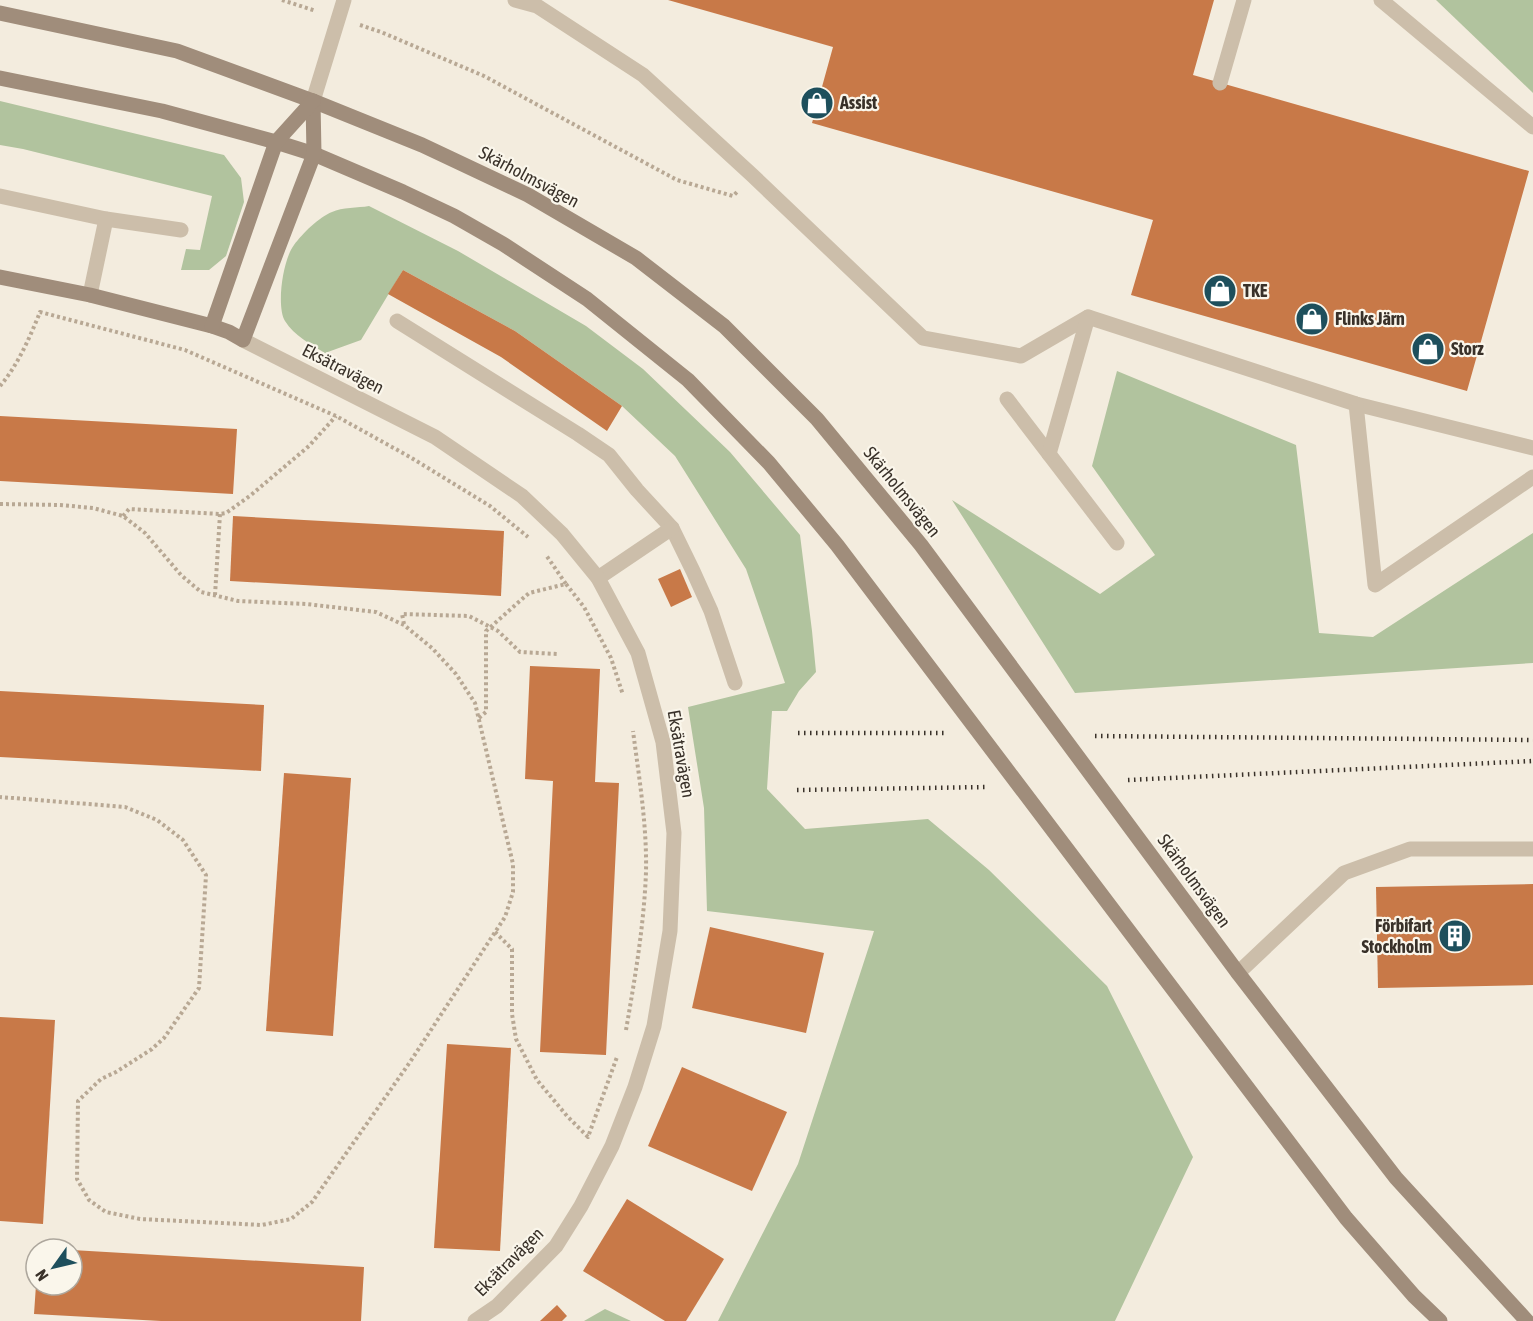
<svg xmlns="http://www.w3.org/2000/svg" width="1533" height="1321" font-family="'Asap Condensed',sans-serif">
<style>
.green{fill:#b1c39e}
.building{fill:#c87948}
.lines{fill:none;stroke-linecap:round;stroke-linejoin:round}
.path{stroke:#b8a894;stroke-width:4;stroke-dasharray:3 3;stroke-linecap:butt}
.lane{stroke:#ccbeaa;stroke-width:15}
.street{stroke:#ccbeaa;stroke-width:15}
.secondary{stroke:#a08d7b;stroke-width:15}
.rail{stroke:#393129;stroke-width:4.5;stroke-dasharray:1.5 4.5;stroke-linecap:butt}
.labels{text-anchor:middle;stroke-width:4.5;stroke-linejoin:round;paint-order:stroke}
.poi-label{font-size:18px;font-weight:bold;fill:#393129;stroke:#faf6eb;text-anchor:start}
.street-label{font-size:18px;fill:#393129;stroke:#faf6eb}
</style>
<rect width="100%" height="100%" fill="#f3ecde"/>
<!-- green -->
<g class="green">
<polygon points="1436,0 1533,0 1533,93"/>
<polygon points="0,101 224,155 241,178 244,202 226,256 209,270 181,270 186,249 200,250 212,196 23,149 0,145"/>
<path d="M369 206 458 251 586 326 643 369 730 452 800 535 812 631 816 672 799 691 787 711H772L767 789 805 829 928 819 989 870 1107 986 1193 1157 1115 1321H718L798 1164 874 931 707 911 704 808 688 707 785 683 746 569 675 456 622 406 515 331 403 270 361 340 325 353C311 344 294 336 285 321 276 306 283 259 294 245 302 234 319 217 332 212 342 207 358 208 369 206Z"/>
<polygon points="1117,371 1296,445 1319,633 1373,637 1533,533 1533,663 1075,693 952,500 1100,594 1155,555 1092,466"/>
<polygon points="605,1309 631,1321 584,1321"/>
</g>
<!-- building -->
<g class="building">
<polygon points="668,0 1214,0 1193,75 1529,171 1467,391 1131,295 1153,220 812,123 833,47"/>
<polygon points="403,270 515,331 622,406 607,431 501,357 388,294"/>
<polygon points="0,416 237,429 233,494 0,481"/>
<polygon points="233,516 504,531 501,596 230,581"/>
<polygon points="680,569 692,597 671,607 658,579"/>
<polygon points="530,666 600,669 595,782 619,783 606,1055 540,1052 553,781 525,779"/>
<polygon points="0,691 264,705 261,771 0,757"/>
<polygon points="284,773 351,778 333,1036 266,1031"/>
<polygon points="1533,884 1533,985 1378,988 1376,887"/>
<polygon points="710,927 824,953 806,1033 692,1008"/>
<polygon points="0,1017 55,1020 43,1224 0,1221"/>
<polygon points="447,1044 511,1048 500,1251 434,1248"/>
<polygon points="682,1067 787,1112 752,1191 648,1146"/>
<polygon points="627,1199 724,1259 686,1321 665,1321 583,1271"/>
<polygon points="72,1250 364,1267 361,1321 161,1321 34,1314 36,1285 72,1285"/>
<polygon points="557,1305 567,1316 562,1321 540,1321"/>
</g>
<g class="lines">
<!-- path -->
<g class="path">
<polyline points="282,0 316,11"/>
<polyline points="360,25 381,32 484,76 677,180 733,196 738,191"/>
<path d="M0 386C18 365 30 337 40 312L185 350 336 416 410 457 490 506 528 537"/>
<polyline points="0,504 60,505 93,508 123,516 145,533 181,575 201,592 238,601 306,604 376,612 404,625 432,648 456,674 475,703 513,864 513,892 505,917 410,1062 312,1202 291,1219 262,1225 140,1219 106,1212 89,1200 77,1179 78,1101 101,1079 116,1072 152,1049 164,1038 199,988 206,875 183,840 157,820 125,807 0,797"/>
<polyline points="123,516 129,509 220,514 226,513 251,495 309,446 336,416"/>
<polyline points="566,584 584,607 611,658 623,695"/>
<polyline points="215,595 220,514"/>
<polyline points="404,624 402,614 469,616 498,631 520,652 557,654"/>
<polyline points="479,718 486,712 486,631 529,593 566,584 546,555"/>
<polyline points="495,932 512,949 512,1014 516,1039 537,1080 567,1116 588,1137 617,1057"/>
<path d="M626 1030C635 978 644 925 646 872 647 825 639 777 633 731"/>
</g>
<!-- lane -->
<g class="lane">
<polyline points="515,0 537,6 643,75 752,175 923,338 1021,356 1088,317 1356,404 1533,448"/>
<polyline points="1381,0 1533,127"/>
<polyline points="1220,83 1244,0"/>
<polyline points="0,196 106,219 181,230"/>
<polyline points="90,295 106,219"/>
<polyline points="397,321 578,434 609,455 637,490 672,528 693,571 711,611 735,683"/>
<polyline points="1007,399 1117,543"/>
<polyline points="1356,404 1375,585 1533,477"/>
<polyline points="1049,454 1088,317"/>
<polyline points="598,578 672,528"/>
<polyline points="1238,973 1344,873 1410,849 1533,849"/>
</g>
<!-- street -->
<g class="street">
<polyline points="313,101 344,0"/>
<polyline points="243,340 435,437 522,496 562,534 598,578 638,653 663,742 674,833 670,931 654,1026 635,1087 612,1146 581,1206 556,1246 497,1306 475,1321"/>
</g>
<!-- secondary -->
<g class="secondary">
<polyline points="0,13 177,51 313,101 422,145 528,195 636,258 724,326 817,419 921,545 1238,973 1396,1178 1527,1321"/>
<polyline points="0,78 162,111 276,142 314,154 403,192 454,216 503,244 587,299 688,380 769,463 837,545 1346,1218 1414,1296 1440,1321"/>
<polyline points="0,277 90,295 212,326 229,332 243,340 314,154 313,101"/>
<polyline points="212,326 276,142 313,101"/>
</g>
<!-- rail -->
<g class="rail">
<polyline points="798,733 946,733"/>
<polyline points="1095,736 1533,740"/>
<polyline points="1128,780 1533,761"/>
<polyline points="797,790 987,787"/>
</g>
</g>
<!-- icons -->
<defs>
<symbol id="shop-disc" viewBox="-11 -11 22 22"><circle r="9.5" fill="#1e4f5c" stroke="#faf6eb"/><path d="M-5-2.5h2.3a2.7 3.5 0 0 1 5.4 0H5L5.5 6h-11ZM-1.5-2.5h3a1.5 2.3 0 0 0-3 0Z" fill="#fff"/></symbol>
<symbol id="building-disc" viewBox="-11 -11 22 22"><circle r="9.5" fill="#1e4f5c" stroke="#faf6eb"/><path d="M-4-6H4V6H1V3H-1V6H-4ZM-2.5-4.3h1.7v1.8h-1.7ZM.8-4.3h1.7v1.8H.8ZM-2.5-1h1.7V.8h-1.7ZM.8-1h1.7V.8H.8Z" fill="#fff"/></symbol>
</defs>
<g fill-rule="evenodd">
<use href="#shop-disc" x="798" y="84" width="38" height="38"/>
<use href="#shop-disc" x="1201" y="272" width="38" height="38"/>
<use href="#shop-disc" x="1293" y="300" width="38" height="38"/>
<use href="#shop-disc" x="1409" y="330" width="38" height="38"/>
<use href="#building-disc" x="1436" y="917" width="38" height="38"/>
</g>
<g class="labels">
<!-- poi labels -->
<g class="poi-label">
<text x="840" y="109">Assist</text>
<text x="1243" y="297">TKE</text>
<text x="1335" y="325">Flinks Järn</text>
<text x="1451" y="355">Storz</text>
<text x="1432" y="932" text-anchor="end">Förbifart<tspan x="1432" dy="21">Stockholm</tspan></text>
</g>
<!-- street labels -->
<g class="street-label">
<text transform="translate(529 177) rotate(28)" y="6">Skärholmsvägen</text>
<text transform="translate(343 369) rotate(27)" y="6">Eksätravägen</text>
<text transform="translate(902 492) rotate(51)" y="6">Skärholmsvägen</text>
<text transform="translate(681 754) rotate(80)" y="6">Eksätravägen</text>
<text transform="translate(1194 881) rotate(54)" y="6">Skärholmsvägen</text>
<text transform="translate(509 1262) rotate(-45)" y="6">Eksätravägen</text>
</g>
</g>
<!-- north arrow -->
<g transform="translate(54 1267) rotate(236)"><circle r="28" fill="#faf6eb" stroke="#ada79d" stroke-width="1.5"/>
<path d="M0-4.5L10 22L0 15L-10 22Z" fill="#1e4f5c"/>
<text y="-9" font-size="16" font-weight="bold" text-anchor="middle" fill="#393129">N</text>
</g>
</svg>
